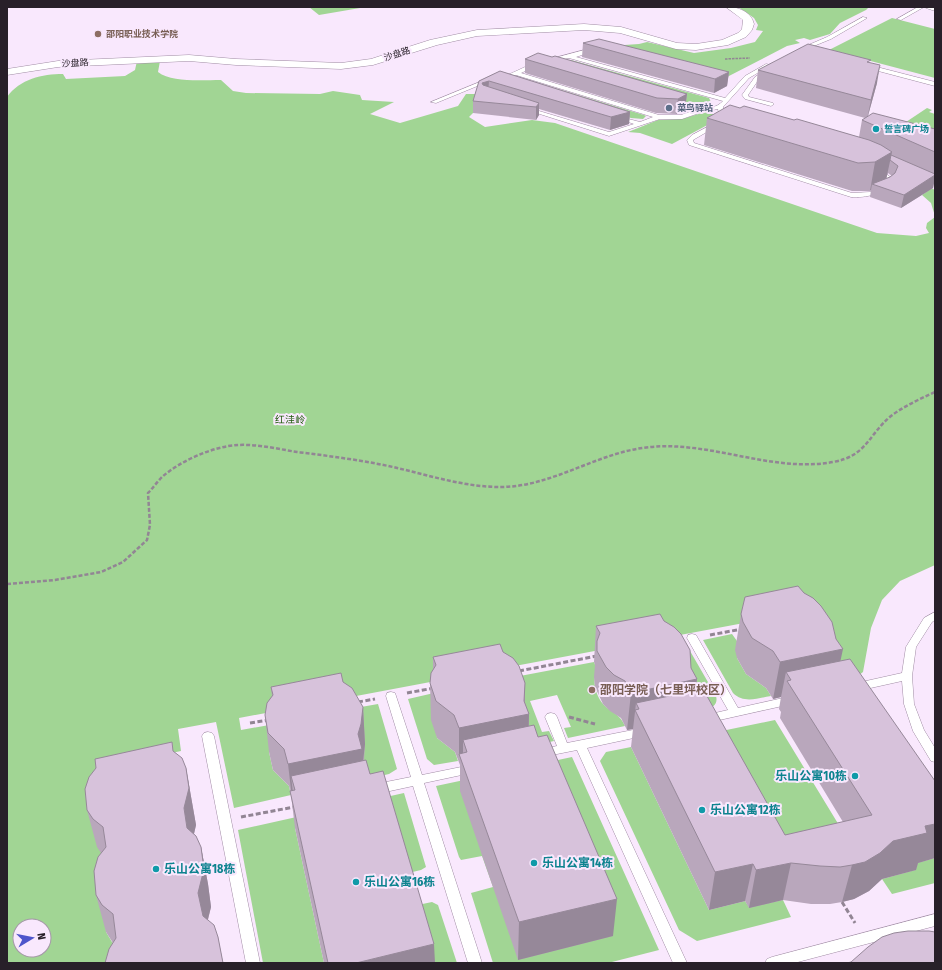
<svg xmlns="http://www.w3.org/2000/svg" width="942" height="970" font-family="'Fira Sans Condensed','Noto Sans SC',sans-serif">
  <style>
    .green { fill: #a1d594; fill-rule: evenodd }
    .lines { fill: none; stroke-linecap: round; stroke-linejoin: round }
    .lane-casing { stroke: #a18da5; stroke-width: 1 }
    .street-casing { stroke: #a18da5; stroke-width: 1 }
    .path-far2 { stroke: #928594; stroke-width: 1.5; stroke-dasharray: 2.5 1; stroke-linecap: butt }
    .path-far1 { stroke: #928594; stroke-width: 2.5; stroke-dasharray: 4 2; stroke-linecap: butt }
    .path { stroke: #928594; stroke-width: 3; stroke-dasharray: 5 2.5; stroke-linecap: butt }
    .lane { fill: #fff; fill-rule: evenodd }
    .street { fill: #fff; fill-rule: evenodd }
    .wall { fill: #b9a7bc; fill-rule: evenodd }
    .shaded-wall { fill: #968899 }
    .building { fill: #d7c2db; stroke: #968899 }
    .education-dot { fill: #8d6e63; stroke: #f9e8fd; stroke-width: 1.5 }
    .service-dot { fill: #5c6f8a; stroke: #f9e8fd; stroke-width: 1.5 }
    .culture-dot { fill: #0f9aa8; stroke: #f9e8fd; stroke-width: 1.5 }
    .labels { text-anchor: middle; dominant-baseline: central; stroke-width: 4; stroke-linejoin: round; paint-order: stroke }
    .far-education-label { font-size: 9px; font-weight: bold; fill: #785e54; stroke: #f9e8fd; text-anchor: start }
    .far-street-label { font-size: 9px; fill: #282029; stroke: #f9e8fd }
    .far-service-label { font-size: 9px; font-weight: bold; fill: #4e5e75; stroke: #f9e8fd; text-anchor: start }
    .far-culture-label { font-size: 9px; font-weight: bold; fill: #0d838f; stroke: #f9e8fd; text-anchor: start }
    .park-label { font-size: 10px; fill: #205b0c; stroke: #f9e8fd }
    .near-education-label { font-size: 12px; font-weight: bold; fill: #785e54; stroke: #f9e8fd; text-anchor: start }
    .near-culture-label { font-size: 12px; font-weight: bold; fill: #0d838f; stroke: #f9e8fd; text-anchor: start }
  </style>
  <rect width="100%" height="100%" fill="#f9e8fd"/>
  <path class="green" d="M309 7H366L319 15Z
    M738 7H869L866 10 840 23 830 34 810 40 804 38 795 40 800 43 787 46 727 77 610 46 639 44 647 42 694 53 731 48 755 42 763 31 756 30 758 25 754 18Z
    M892 18 935 29V78L829 50Z
    M563 60H571L709 98 711 102 706 106H697L560 66Z
    M137 61H160L158 72C172 83 203 80 221 80L233 91 246 93 320 94 333 91 360 95 362 100 394 102 370 114 400 123 458 106 466 94H478L473 113 469 117 485 127 532 120 555 123 877 233 916 236 929 233 926 228 927 223 935 217V565L900 581 882 600 871 628 863 672 859 675 833 682 786 615 239 718 241 730 275 724 269 752 273 770 289 786 291 795 234 808 216 722 178 729 181 751 102 768 103 856 106 932 112 942 123 951 124 963H7V97C20 79 42 74 63 74L66 79 125 76 135 70ZM20 926H44V950H20Z
    M515 76 644 115 646 116 643 119 631 118 514 83Z
    M927 108 932 110 929 112 935 114V128L932 129 906 122Z
    M705 112 714 114 713 122 672 144 640 133 628 132 658 120 682 119Z
    M835 143 935 190V216L931 203 922 195 926 192Z
    M732 634 737 641V658L746 674 766 688 771 696C758 698 744 704 733 693L703 640Z
    M686 644 716 696C720 710 701 710 690 713Z
    M594 662 597 670C592 681 595 695 604 705 612 713 620 714 625 726L568 738 564 728 571 727 557 695 530 701 542 732 549 731 554 741 526 747 499 680Z
    M434 693 437 738 455 752 458 761 434 765 427 759 408 699Z
    M378 704 397 769 389 774 363 780 364 752 344 710Z
    M775 720 848 840 775 857 707 734Z
    M631 747 709 910 745 901 749 907 783 900 791 917 697 941 679 930 600 761 606 752Z
    M572 757 659 950 608 963H493L471 893 493 887 482 856 461 860 459 857 436 786Z
    M404 793 426 867 421 870 404 874 295 828 324 963H263L238 830Z
    M935 858V883L892 894 882 879 915 870 913 864Z
    M432 902 438 905 457 963H430L413 906Z"/>
  <g class="lines">
    <defs>
      <path id="lane" d="M918 7H924L901 20 897 19Z
        M926 7 935 8V11L926 8Z
        M863 17 867 18 831 39 804 50 799 49 827 37Z
        M592 48 595 50 594 51 576 57 725 98 745 76 766 64 771 65 749 78 723 107 724 113 730 119V121H726L719 114 718 109 702 112 682 119H660L609 136 524 109 529 108 609 132 634 124 617 118V116L640 122 653 117 516 75 504 80 499 79 536 62 539 64 538 65 521 73 659 115H681L695 110 673 103 672 102 675 100C690 104 710 115 723 101L569 58 550 62 547 60Z
        M869 65 935 82V86L867 68 866 67Z
        M765 71 767 72V74L759 79 748 95 749 97 773 103 774 104 771 106 745 99 742 95 755 77Z
        M487 79 492 80 436 103 431 102Z
        M715 123 717 124V126L693 140 694 143 852 193 870 192 887 182 888 180 876 171V169H880L894 180C889 194 864 198 851 197L689 145 687 140 692 135Z
        M935 612V620L932 622 916 647 912 676 914 704 924 730 935 748V762L931 761 913 731 904 704 902 681 857 691 853 690 852 687 853 684 857 683 902 673 906 647 924 618Z
        M692 634 696 635 738 708 792 696 796 697 797 700 796 703 706 723 702 722 700 719 702 716 728 710 687 638 688 635Z
        M391 692 395 693 396 696 422 775 471 765 475 766 477 769 475 772 471 773 424 783 482 963H468L413 786 376 794 372 792 370 789 372 786 376 784 411 777 386 696 387 693Z
        M551 713 555 714 557 717 567 743 643 728 647 729 649 732 647 735 643 736 587 748 687 963H673L577 750 542 757 538 756 536 753 538 750 557 746 545 717 547 714Z
        M208 732 212 733 214 736 260 963H246L202 736 204 733Z
        M935 914V926L794 963H765L767 959 772 957Z"/>
      <path id="street" d="M726 7C738 7 751 11 754 24L752 30 746 37 728 45 696 50 676 49 620 33 584 30 477 36 437 45 373 65 341 69 236 65 189 61 58 67 7 75V69L58 61 189 55 236 59 341 63 371 59 430 40 477 30 584 24 621 27 677 43 696 44 722 40 738 33 742 29 743 20Z"/>
    </defs>
    <use href="#lane" class="lane-casing"/>
    <use href="#street" class="street-casing"/>
    <path class="path-far2" d="M725 59 750 58"/>
    <path class="path-far1" d="M7 584 55 580 101 572 123 562 147 540 150 525 148 493C153 488 157 482 162 477 180 461 214 446 238 445 258 444 278 449 297 452 329 456 361 460 393 467 428 475 464 487 500 487 553 487 597 452 650 447 712 441 772 473 833 462 867 456 868 435 891 416 904 406 920 399 935 392"/>
    <path class="path" d="M710 635 742 629
      M519 671 597 656
      M407 693 434 688
      M358 702 375 699
      M569 717 595 724
      M250 723 269 720
      M241 817 294 807
      M842 902 855 923"/>
    <use href="#lane" class="lane"/>
    <use href="#street" class="street"/>
  </g>
  <path class="wall" d="M583 43 729 72 727 86 714 93 582 57Z
    M525 59 687 94 685 109 676 114 656 113 525 73Z
    M870 63 877 83 868 116 935 129V181H934L933 188 901 208 870 197 871 190 870 191H852L704 145 707 118 740 108 794 120 859 137 862 120 865 118 756 88 758 70ZM888 173 892 176 886 179Z
    M500 71 630 112 629 124 610 130 539 109V115L536 120 473 113V101L479 81Z
    M741 614 841 661 935 781V858L918 863 916 870 882 879 869 891 854 899 842 902 830 904H811L783 900 749 908 745 901 709 910 631 747 633 729 627 730 621 718 610 711 603 704 595 687 594 677 595 665 594 662 596 626 664 621 697 679 696 691 785 835 843 822 780 718 781 712 779 709 781 697 773 699 766 688 746 674 737 658 735 650Z
    M503 652 525 683V703L529 714V726L613 936 518 960 460 791V765L455 752 437 738 431 720 430 683 433 669V657Z
    M343 682 363 707 365 744 364 761 370 774 435 963H324L295 828 291 795 289 786 273 770 269 752 265 715 272 696 271 687Z
    M174 751 186 768 196 825 194 834 201 847 208 884 211 907 208 920 218 937 223 963H105L113 943 106 932 96 895 101 853 97 847 87 810Z"/>
  <path class="shaded-wall" d="M880 65 877 83 867 119 871 100Z
    M729 72 727 86 714 93 715 79Z
    M489 81 488 94 482 95V83Z
    M687 94 685 109 676 114 678 99Z
    M539 103V115L536 120V107Z
    M630 112 629 124 610 130 611 117Z
    M892 152 886 180 872 184 871 190 870 191 875 162Z
    M935 175V179L933 188 901 208 904 195Z
    M843 649 835 686 786 672 781 697 773 699 780 662Z
    M697 679 692 716 639 709 636 703 633 729 627 730 631 693Z
    M525 683 524 715 529 714 528 751 467 752 463 740V763L459 754V766V728Z
    M363 707 365 744 363 762 295 790 291 776 294 801 292 798 288 764 358 734Z
    M186 768 196 825 191 846 187 828 184 808Z
    M935 824V858L918 863 916 870 882 879 869 891 854 899 842 902 852 865 893 841 925 826Z
    M201 847 208 884 211 907 205 930 198 893Z
    M791 863 783 900 749 908 756 870Z
    M753 864 745 901 709 910 715 872Z
    M617 899 613 936 518 960 519 922Z
    M434 944 435 963H356Z"/>
  <path class="building" d="M599 39 729 72 715 79 583 43Z
    M808 44 871 60 867 62 880 65 871 100 758 70Z
    M538 53 552 57 555 56 687 94 678 99 657 98 525 59Z
    M500 71 630 112 611 117 489 81 482 83 483 85 539 103 536 107 473 101 479 81Z
    M730 105 740 108 744 106 794 120 797 119 869 140 881 145 892 152 875 162 858 163 707 118Z
    M873 113 935 129V152L862 120Z
    M891 155 935 174V175L904 195 872 184 890 177 895 173 898 166 890 160Z
    M798 586 804 593 813 598 821 606 832 622 836 639 843 649 780 662 773 651 752 638 743 622 741 614 745 597Z
    M660 614 664 621 674 627 681 634 690 650 691 668 697 679 631 693 625 681 614 675 606 667 597 651V641L600 633 596 626Z
    M500 644 503 652 513 658 519 666 525 683 524 701 529 714 459 728 454 715 436 701 430 683 431 673 436 665 433 657Z
    M850 659 935 781V824L925 826 927 833 893 841 880 853 865 862 852 865 840 867 820 866 791 863 756 870 753 864 715 872 635 710 639 709 636 703 703 689 785 835 872 815 787 681 791 680 786 672Z
    M341 673 343 682 352 688 363 707 361 724 358 734 362 749 288 764 284 749 268 733 265 715 267 703 273 695 271 687Z
    M534 725 538 737 547 735 617 899 519 922 459 754 467 752 463 740Z
    M172 742 173 751 182 758 186 768 189 788 184 808 187 828 196 836 201 847 204 869 198 893 203 916 214 925 218 937 223 963H105L109 949 116 938 113 914 102 905 96 895 94 871 98 857 106 847 103 827 93 819 87 810 85 789 89 777 96 768 95 759Z
    M366 760 370 774 383 771 434 944 356 963H328L290 791 295 790 291 776Z
    M908 931H929L935 932V963H847L851 962 868 947 882 937 894 933Z"/>
  <g class="education-dot">
    <circle cx="98" cy="34" r="4"/>
    <circle cx="592" cy="690" r="4"/>
  </g>
  <circle class="service-dot" cx="669" cy="108" r="4"/>
  <g class="culture-dot">
    <circle cx="876" cy="129" r="4"/>
    <circle cx="855" cy="776" r="4"/>
    <circle cx="702" cy="810" r="4"/>
    <circle cx="534" cy="863" r="4"/>
    <circle cx="156" cy="869" r="4"/>
    <circle cx="356" cy="882" r="4"/>
  </g>
  <g class="labels">
    <g class="far-education-label">
      <text x="106" y="34">邵阳职业技术学院</text>
    </g>
    <g class="far-street-label">
      <text transform="translate(397 54) rotate(-18)">沙盘路</text>
      <text transform="translate(75 63) rotate(-3)">沙盘路</text>
    </g>
    <g class="far-service-label">
      <text x="677" y="108">菜鸟驿站</text>
    </g>
    <g class="far-culture-label">
      <text x="884" y="129">誓言碑广场</text>
    </g>
    <g class="park-label">
      <text x="290" y="420">红洼岭</text>
    </g>
    <g class="near-education-label">
      <text x="600" y="690">邵阳学院（七里坪校区）</text>
    </g>
    <g class="near-culture-label">
      <text x="847" y="776" text-anchor="end">乐山公寓10栋</text>
      <text x="710" y="810">乐山公寓12栋</text>
      <text x="542" y="863">乐山公寓14栋</text>
      <text x="164" y="869">乐山公寓18栋</text>
      <text x="364" y="882">乐山公寓16栋</text>
    </g>
  </g>
  <rect width="942" height="970" fill="none" stroke="#282029" stroke-width="16"/>
  <g transform="translate(32 938) rotate(80)"><circle r="19" fill="#f9e8fd" stroke="#a598a8"/>
  <path d="M0-3L7 15L0 10L-7 15Z" fill="#4e55cb"/>
  <text y="-6" font-size="11" font-weight="bold" text-anchor="middle" fill="#282029">N</text>
  </g>
</svg>
